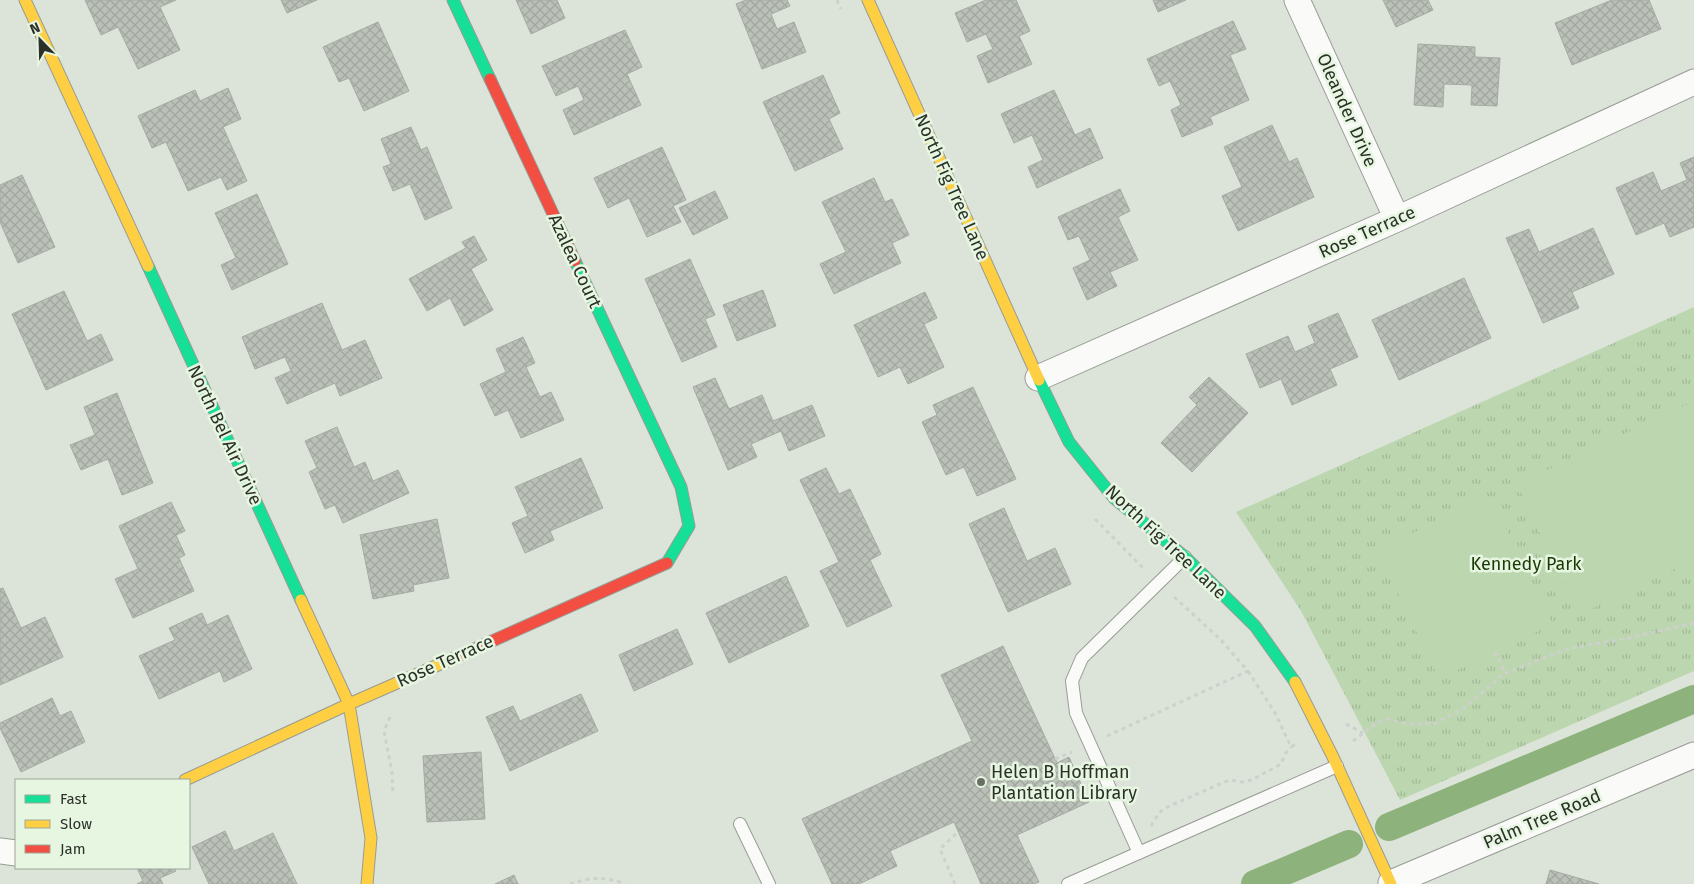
<svg xmlns="http://www.w3.org/2000/svg" width="1694" height="884" font-family="'Fira Sans',sans-serif">
  <style>
    .park { fill: url(#park-tufts) }
    .pitch { fill: #bcd7b0 }
    .lines { fill: none; stroke-linecap: round; stroke-linejoin: round }
    .canal { stroke: #8db27c; stroke-width: 28 }
    .building { fill: url(#building-cross-hatch); stroke: #a4aba2 }
    .lane-casing { stroke: #979c94; stroke-width: 14 }
    .street-casing { stroke: #979c94; stroke-width: 27 }
    .fast-casing { stroke: #979c94; stroke-width: 13 }
    .slow-casing { stroke: #979c94; stroke-width: 13 }
    .jam-casing { stroke: #979c94; stroke-width: 13 }
    .path { stroke: #ced0cd; stroke-width: 3; stroke-dasharray: 4 4; stroke-linecap: butt }
    .lane { stroke: #fafbf9; stroke-width: 12 }
    .street { stroke: #fafbf9; stroke-width: 25 }
    .fast { stroke: #16e098; stroke-width: 11 }
    .slow { stroke: #ffcf43; stroke-width: 11 }
    .jam { stroke: #f24e42; stroke-width: 11 }
    .poi-dot { fill: #696f66; stroke: #e7f6e1; stroke-width: 2 }
    .labels { text-anchor: middle; dominant-baseline: central; stroke-width: 5; stroke-linejoin: round; paint-order: stroke }
    .street-label { font-size: 18px; fill: #2b3028; stroke: #e7f6e1 }
    .park-label { font-size: 18px; fill: #193a05; stroke: #e7f6e1 }
    .poi-label { font-size: 18px; fill: #2b3028; stroke: #e7f6e1; text-anchor: start }
  </style>
  <defs>
    <pattern id="park-tufts" width="24" height="20" patternUnits="userSpaceOnUse" patternTransform="scale(1.25)"><rect width="24" height="20" fill="#bcd7b0"/><path d="M3 7l-1-3M5 7V3M7 7l1-3M15 17l-1-3M17 17v-4M19 17l1-3" fill="none" stroke="#a2b997"/></pattern>
    <pattern id="building-cross-hatch" width="8" height="8" patternUnits="userSpaceOnUse" patternTransform="scale(1.25)"><rect width="8" height="8" fill="#bbc1b9"/><path d="M0 0l8 8M0 8l8-8" fill="none" stroke="#a1a69f"/></pattern>
  </defs>
  <rect width="100%" height="100%" fill="#dce4d9"/>
  <path class="park" d="M1694 307V671L1400 800 1301 611 1236 512Z"/>
  <path class="pitch" d="M1694 401V560L1578 615 1517 484Z
    M1490 496 1553 624 1439 679 1377 550Z"/>
  <g class="lines">
    <path class="canal" d="M1389 827 1694 699
      M1255 884 1349 844"/>
  </g>
  <path class="building" d="M85 0H176L160 7 180 50 138 69 118 27 101 35Z
    M281 0H317L287 13Z
    M516 0H557L565 18 531 34Z
    M746 0H787L790 6 771 14 777 29 794 22 806 52 762 69 736 4Z
    M986 0H1016L1030 31 1019 36 1032 64 988 83 977 56 993 49 986 34 967 42 955 13Z
    M1153 0H1186L1158 12Z
    M1383 0H1428L1433 10 1396 27Z
    M1612 0H1649L1661 29 1572 65 1555 23Z
    M1233 21 1246 49 1230 55 1249 100 1210 117 1213 124 1182 137 1171 110 1181 105 1170 81 1159 86 1147 59Z
    M378 22 409 91 364 111 349 78 339 82 323 47Z
    M625 30 642 67 627 74 641 105 574 135 563 110 584 100 578 86 556 96 542 66Z
    M1418 44 1475 47V57L1500 58 1497 106 1471 105 1472 85 1444 84 1443 107 1414 105Z
    M823 75 840 113 829 119 843 149 795 171 763 102Z
    M228 88 241 119 223 127 247 181 227 190 221 177 188 191 166 142 152 148 138 116 195 90 200 101Z
    M1054 90 1075 135 1090 128 1103 158 1037 188 1028 167 1043 160 1032 135 1014 143 1001 114Z
    M1272 125 1289 162 1297 158 1314 197 1238 231 1222 196 1242 187 1224 147Z
    M411 127 421 150 427 147 452 208 425 220 410 184 393 191 383 167 391 164 381 139Z
    M662 147 686 200 673 206 681 222 647 237 629 198 608 208 594 178Z
    M1694 157V227L1670 237 1664 223 1636 235 1616 188 1653 172 1661 191 1687 180 1680 163Z
    M22 175 55 247 18 263 0 222V185Z
    M874 178 885 202 892 199 909 235 892 243 901 263 834 294 820 264 846 252 822 202Z
    M1120 189 1130 211 1118 217 1138 260 1110 272 1117 286 1087 300 1073 268 1090 260 1079 236 1068 240 1058 217Z
    M715 191 728 218 693 235 679 208Z
    M257 194 288 264 232 290 221 265 236 258 215 213Z
    M1593 228 1614 274 1572 292 1579 308 1543 323 1506 238 1529 229 1539 252Z
    M474 236 487 260 471 269 493 310 464 326 450 298 427 311 409 279 466 248 462 242Z
    M690 259 715 315 705 319 717 347 682 362 645 279Z
    M1464 278 1491 338 1399 380 1372 320Z
    M763 290 776 326 737 341 723 305Z
    M64 291 87 341 101 334 113 360 46 390 12 314Z
    M925 292 937 318 924 324 944 367 908 384 900 367 878 377 854 325Z
    M322 303 342 350 365 340 382 378 340 396 335 383 287 404 275 378 291 371 285 357 255 369 242 337Z
    M1338 313 1358 357 1330 369 1337 385 1292 405 1281 379 1260 388 1246 354 1288 336 1295 352 1315 343 1308 326Z
    M523 337 535 363 526 367 540 397 551 392 564 420 521 438 508 410 495 416 480 384 506 372 496 349Z
    M1209 377 1248 413 1192 472 1161 443 1197 405 1189 397Z
    M715 378 729 409 762 395 773 421 812 405 825 436 789 451 781 431 751 444 757 457 728 470 693 387Z
    M973 387 1016 479 977 496 964 467 946 475 922 422 937 415 933 405Z
    M117 393 153 483 122 495 108 459 81 470 70 445 95 435 84 407Z
    M337 427 354 467 365 462 373 481 398 470 409 493 343 523 335 505 325 509 309 472 317 468 305 441Z
    M581 458 603 508 550 531 554 540 525 553 512 523 528 516 515 487Z
    M826 468 839 494 850 489 881 554 870 560 892 606 847 627 820 571 839 562 800 480Z
    M171 502 185 531 176 535 185 555 179 558 194 591 133 618 115 579 138 569 119 526Z
    M1004 508 1027 561 1055 548 1071 584 1008 612 969 524Z
    M437 519 449 578 413 585 414 591 373 599 360 535Z
    M786 576 809 626 729 663 706 613Z
    M3 588 21 628 45 617 63 657 0 685V589Z
    M202 613 207 625 228 615 252 669 224 682 220 671 159 699 139 656 175 640 169 628Z
    M677 629 693 664 634 691 619 655Z
    M1003 646 1057 763 1069 757 1089 802 1017 835 1039 882 1033 884H981L954 822 890 851 897 866 859 884H832L802 819 972 741 941 675Z
    M581 694 598 731 510 771 486 717 513 706 520 721Z
    M52 698 60 716 71 711 85 742 21 772 0 728V723Z
    M481 752 485 819 427 822 423 756Z
    M225 831 234 851 273 833 297 884H209L192 847Z
    M137 868H174L176 871 160 878 163 884H137L143 881Z
    M1550 870 1599 884H1546Z
    M514 875 518 884H495Z"/>
  <g class="lines">
    <defs>
      <path id="lane" d="M740 824 769 884
        M1139 853 1076 713 1072 681 1082 658 1185 557
        M1068 884 1337 766"/>
      <path id="street" d="M1297 0 1397 219
        M1038 378 1397 219 1694 82
        M0 851 16 853
        M1391 883 1694 755"/>
      <path id="fast" d="M453 0 490 79
        M575 261 681 487 689 526 667 563
        M148 266 301 600
        M1039 380 1069 442 1114 498 1185 557 1255 626 1295 682"/>
      <path id="slow" d="M25 0 148 266
        M868 0 1039 380
        M301 600 349 704 371 838 367 884
        M1295 682 1333 757 1391 884
        M185 780 349 704 463 654"/>
      <path id="jam" d="M490 79 575 261
        M463 654 667 563"/>
    </defs>
    <use href="#lane" class="lane-casing"/>
    <use href="#street" class="street-casing"/>
    <use href="#fast" class="fast-casing"/>
    <use href="#slow" class="slow-casing"/>
    <use href="#jam" class="jam-casing"/>
    <path class="path" d="M837 0 841 9
      M1095 519 1145 570
      M1495 652 1505 673
      M1248 671 1275 713 1291 747 1297 743
      M390 717 384 731 392 772 393 794
      M1346 724 1363 733
      M1107 736 1248 671 1220 639 1173 596
      M1353 741 1375 724 1387 719 1409 724 1436 723 1464 708 1505 673 1570 648 1629 638 1694 623
      M1055 759 1072 752
      M1151 826 1159 813 1165 808 1222 783 1230 780 1242 782 1252 780 1281 764 1285 754 1291 747
      M570 884C592 877 604 876 625 884
      M955 884 940 849 958 832"/>
    <use href="#lane" class="lane"/>
    <use href="#street" class="street"/>
    <use href="#fast" class="fast"/>
    <use href="#slow" class="slow"/>
    <use href="#jam" class="jam"/>
  </g>
  <circle class="poi-dot" cx="981" cy="782" r="5"/>
  <g class="labels">
    <g class="street-label">
      <text transform="translate(1347 110) rotate(66)">Oleander Drive</text>
      <text transform="translate(952 187) rotate(66)">North Fig Tree Lane</text>
      <text transform="translate(1367 232) rotate(-24)">Rose Terrace</text>
      <text transform="translate(575 261) rotate(65)">Azalea Court</text>
      <text transform="translate(225 435) rotate(65)">North Bel Air Drive</text>
      <text transform="translate(1166 542) rotate(43)">North Fig Tree Lane</text>
      <text transform="translate(445 661) rotate(-24)">Rose Terrace</text>
      <text transform="translate(1542 819) rotate(-23)">Palm Tree Road</text>
    </g>
    <g class="park-label">
      <text x="1526" y="564">Kennedy Park</text>
    </g>
    <g class="poi-label">
      <text x="991" y="772">Helen B Hoffman<tspan x="991" dy="21">Plantation Library</tspan></text>
    </g>
  </g>
  <rect x="15" y="779" width="175" height="90" fill="#e7f6e1" stroke="#9ca797"/>
  <rect x="25" y="795" width="25" height="8" fill="#16e098" stroke="#9ca797"/>
  <text x="60" y="804" font-size="15" fill="#2b3028">Fast</text>
  <rect x="25" y="820" width="25" height="8" fill="#ffcf43" stroke="#9ca797"/>
  <text x="60" y="829" font-size="15" fill="#2b3028">Slow</text>
  <rect x="25" y="845" width="25" height="8" fill="#f24e42" stroke="#9ca797"/>
  <text x="60" y="854" font-size="15" fill="#2b3028">Jam</text>
  <g transform="translate(40 40) rotate(337)" stroke="#e7f6e1" stroke-width="4" paint-order="stroke">
  <path d="M0-4L9 19L0 12L-9 19Z" fill="#2b3028"/>
  <text y="-8" font-size="14" font-weight="bold" text-anchor="middle" fill="#2b3028">N</text>
  </g>
</svg>
